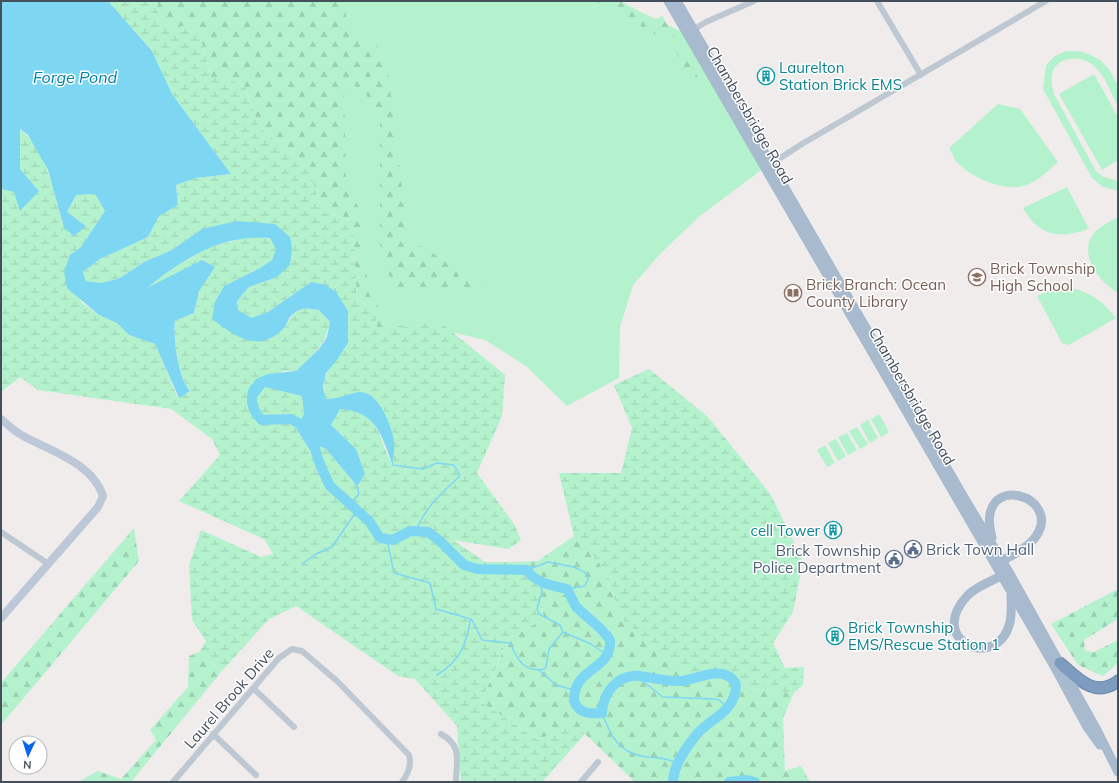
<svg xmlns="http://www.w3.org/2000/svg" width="1119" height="783" font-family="Mulish,sans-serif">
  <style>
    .grass { fill: #b4f2ce }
    .forest { fill: url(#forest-firs) }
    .wetland { fill: url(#wetland-marsh) }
    .water { fill: #7dd7f3 }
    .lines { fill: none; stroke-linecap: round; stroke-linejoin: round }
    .stream { stroke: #7dd7f3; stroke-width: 1.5 }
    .river { stroke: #7dd7f3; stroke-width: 10 }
    .highway-casing { stroke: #6a87ac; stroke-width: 13 }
    .street { stroke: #bdc8d3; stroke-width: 6 }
    .secondary { stroke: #bcc8d7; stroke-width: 8 }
    .primary { stroke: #a8bace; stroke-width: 9 }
    .highway { stroke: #7e9cc0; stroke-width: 11 }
    .labels { text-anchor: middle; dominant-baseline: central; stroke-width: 3; stroke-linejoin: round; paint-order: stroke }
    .culture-label { font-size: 15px; fill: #0d838f; stroke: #fff; text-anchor: start }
    .street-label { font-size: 15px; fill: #434f5b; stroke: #fff }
    .education-label { font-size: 15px; fill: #785e54; stroke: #fff; text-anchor: start }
    .service-label { font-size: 15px; fill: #4e5e75; stroke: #fff; text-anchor: start }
    .water-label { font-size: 16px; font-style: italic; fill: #0180a9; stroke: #fff }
  </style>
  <defs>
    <pattern id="forest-firs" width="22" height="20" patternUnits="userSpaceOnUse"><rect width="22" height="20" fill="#b4f2ce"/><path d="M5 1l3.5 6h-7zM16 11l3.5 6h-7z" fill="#9cd1b3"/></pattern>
    <pattern id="wetland-marsh" width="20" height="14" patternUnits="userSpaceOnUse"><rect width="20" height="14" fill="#b4f2ce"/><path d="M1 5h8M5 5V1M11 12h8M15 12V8" fill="none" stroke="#9cd1b3"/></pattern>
  </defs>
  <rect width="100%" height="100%" fill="#efeceb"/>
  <path class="grass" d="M336 1H618L687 34 764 168 700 216 661 253 633 285 620 327 619 378 567 406 526 366 485 340 451 332 389 329 365 308 330 99Z
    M1066 51H1079L1089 54 1100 60 1109 69 1118 86V106C1111 93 1105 76 1094 66 1087 60 1080 58 1071 59 1051 61 1049 78 1054 94L1096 171 1102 176 1118 181V191L1103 187 1092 178 1043 89 1046 65 1055 56Z
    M1094 74 1118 117V160L1102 170 1059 94Z
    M998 104 1020 109 1058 162C1047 172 1034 185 1019 187 999 189 973 178 959 164 955 161 952 153 949 148Z
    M1067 187 1089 229C1060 239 1039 237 1023 208Z
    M1118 217V293C1098 281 1075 251 1097 230 1102 225 1112 221 1118 217Z
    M1066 287C1088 290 1103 301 1116 318L1069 345 1062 343 1037 296 1049 290Z
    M879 414 889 432 881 437 871 419Z
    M868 420 878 438 870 443 860 425Z
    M857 427 868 444 860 449 849 431Z
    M847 433 857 450 848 455 838 437Z
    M836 439 846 456 838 461 828 443Z
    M825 445 835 463 827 467 817 450Z"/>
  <path class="forest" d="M158 1H344L349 33 374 39 388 72 408 238 487 287H393L380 245V122L364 90 344 82 346 187 358 206 369 294 391 325 408 327 377 328 375 313 357 298 352 221 323 212 308 167 259 127 244 84 211 77 201 40 172 29 158 19Z
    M596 1H620L654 20 662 16 703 86 697 90 671 43Z
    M134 528 139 561 1 725V683Z
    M574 536 600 564 624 621 715 679 742 687 794 693 783 718 785 771 801 766 810 782H632L633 780 585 734 571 725 538 740 481 702 508 639 544 619 539 587 512 562 538 561Z
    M1118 589V619L1084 640 1085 651 1094 652 1118 640V663L1103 676 1078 665 1051 624Z
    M199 652 222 671 131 782H78L98 771 121 779 156 740 150 730 188 687 189 656Z"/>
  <path class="wetland" d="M108 1H158V19L172 29 186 25 201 40 211 77 244 84 259 127 308 167 323 212 352 221 357 298 375 313 377 328 408 327 439 321 505 375 502 416 477 473 514 524 521 540 509 549 453 540 485 562H512L539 587 544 619 508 639 481 702 538 740 571 725 585 734 542 782H461L457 726 415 679 398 676 296 606 269 619 222 671 199 652 206 641 192 620 189 565 201 530 261 557 273 554 264 539 179 501 220 455 212 439 171 409 38 390 20 377 1 392V189L14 192 39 191 20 169 19 129C47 147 55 198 64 228L86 226 67 212 76 195 95 194 105 211 81 247 70 255 81 302 99 315 117 323 129 335 155 344 178 398 190 390C178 377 173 339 175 321L194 313 199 291 214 267 144 290 175 267 207 248 248 237 270 238 276 249 272 260 260 268 224 286 212 319 284 329C293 311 299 307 319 310L330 322C325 346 313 355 296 371H284L248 392 252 402 265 386 302 396 304 414 296 428 311 452 319 446 326 449 357 486 356 449 331 425 340 408C385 413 375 436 393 465L394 441 360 392 340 399H326C319 372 334 365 348 343L311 282 268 312 252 318 238 310 237 301 249 287 277 277 290 237 202 229 172 250 144 262 120 278 101 283 86 281 83 272 100 259 148 237 159 216 178 205 176 185 196 178 231 174 172 94 152 51Z
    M649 369 708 417 771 495 803 561 793 612 773 643 785 668 804 667 803 685 794 693 742 687 715 679 686 674 624 621 600 564 574 536 559 473H621L632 428 614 385Z"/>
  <path class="water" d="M1 1H108L152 51 172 94 231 174 196 178 176 185 178 205 159 216 148 237 100 259 83 272 86 281 101 283 120 278 144 262 172 250 202 229 237 221 275 224 290 237 292 248 290 265 277 277 249 287 237 301 238 310 252 318 268 312 311 282 326 285 336 292 348 311V343L337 360 326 373 323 387 326 399C339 399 347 394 359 392 378 390 392 426 394 441 395 449 393 458 393 466 381 435 378 412 340 409L331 425 356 449 365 474 357 486 326 449 319 446 311 452 296 428 304 414 302 396 265 387 253 402 248 392 256 379 268 374 296 371 319 349 327 337 330 322 319 310C309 308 299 307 291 316 287 320 287 326 283 329 258 354 235 336 212 319L215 302 224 286 260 268 272 260 276 249 270 238C219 235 185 258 147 288L202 260 215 267 199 291 194 313 175 321C173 339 178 378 190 391L179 398 155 344 129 335 117 323 99 315 67 288 64 272 70 255 81 247 105 211 95 194 76 195 67 212 86 226 74 236 64 228 48 170 28 135 20 129V169L39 191 20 211 14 192 1 189Z"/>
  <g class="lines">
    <path class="stream" d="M393 465 423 469 437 463 454 465 460 476C442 492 425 508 416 531
      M351 503 359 494 357 485
      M387 540 394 573 430 583 436 609 471 619C465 646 462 659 437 675
      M302 564 316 554 332 547 358 509
      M527 570 548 562 574 567 586 573 588 579 585 586 567 589
      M539 581 542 591 537 609 539 614 560 625 563 632 591 644 607 655
      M472 620 482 640 510 643C517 659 524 673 544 669L546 667 549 649 563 632
      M539 670 556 685 574 690
      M636 676 663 697 714 699 719 700 728 708
      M602 713C611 737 619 753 646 757 658 758 666 758 677 763"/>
    <path class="river" d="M254 389C249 400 253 412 262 420L291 419 309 429 320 465 330 486 369 521 380 538 393 540 410 531 428 532 440 541 464 565 477 569 527 570C535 583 553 586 567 589L576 607 602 630 610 640C612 671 573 667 574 701 579 714 590 714 602 713 603 692 618 674 640 676 656 678 666 682 682 681 697 679 722 665 734 681 737 684 736 689 735 693 730 714 710 719 697 734 686 748 674 764 673 782
      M729 782 747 780 755 782"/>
    <defs>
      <path id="highway" d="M1060 663C1077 678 1095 699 1118 681"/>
    </defs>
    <use href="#highway" class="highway-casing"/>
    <path class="street" d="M877 1 921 75
      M691 31 706 22 754 1
      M771 164 802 144 1046 1
      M1 532 47 563
      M253 688 294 727
      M213 734 256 775
      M441 734C463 746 456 761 456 782
      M173 782 279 658 292 649 302 651 337 681 409 755C412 765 408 774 402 782
      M581 782 598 762"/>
    <path class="secondary" d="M1 419C8 425 15 432 23 436 51 451 92 463 103 496L98 507 1 618"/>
    <path class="primary" d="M668 1 1054 666 1087 727 1100 745
      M677 1 965 499 1009 572 1097 730 1118 772
      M992 538C973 467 1068 496 1034 539 1025 550 1010 556 998 563
      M1005 574C994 580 977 586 968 595 924 641 998 673 1010 622 1012 613 1011 604 1011 595"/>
    <use href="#highway" class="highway"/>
  </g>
  <defs>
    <symbol id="building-ring" viewBox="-11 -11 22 22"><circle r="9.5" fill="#fff" stroke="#0f9aa8" stroke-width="1.5"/><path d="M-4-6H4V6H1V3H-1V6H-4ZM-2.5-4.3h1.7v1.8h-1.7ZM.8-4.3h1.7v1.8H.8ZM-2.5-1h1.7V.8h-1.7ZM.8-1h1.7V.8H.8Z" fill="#0f9aa8"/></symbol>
    <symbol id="school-ring" viewBox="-11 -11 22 22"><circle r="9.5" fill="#fff" stroke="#8d6e63" stroke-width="1.5"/><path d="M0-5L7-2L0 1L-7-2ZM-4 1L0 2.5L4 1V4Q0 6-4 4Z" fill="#8d6e63"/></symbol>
    <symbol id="library-ring" viewBox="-11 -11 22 22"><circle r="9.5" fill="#fff" stroke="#8d6e63" stroke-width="1.5"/><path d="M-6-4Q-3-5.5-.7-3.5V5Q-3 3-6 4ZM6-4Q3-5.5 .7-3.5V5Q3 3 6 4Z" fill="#8d6e63"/></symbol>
    <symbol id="civic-ring" viewBox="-11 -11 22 22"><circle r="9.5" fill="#fff" stroke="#5c6f8a" stroke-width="1.5"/><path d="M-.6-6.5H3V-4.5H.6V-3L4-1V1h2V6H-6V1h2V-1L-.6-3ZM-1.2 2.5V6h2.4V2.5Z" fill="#5c6f8a"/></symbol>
  </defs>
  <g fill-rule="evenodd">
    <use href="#building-ring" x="756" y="66" width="20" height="20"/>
    <use href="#school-ring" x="967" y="267" width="20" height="20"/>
    <use href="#library-ring" x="783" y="283" width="20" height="20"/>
    <use href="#building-ring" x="823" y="520" width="20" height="20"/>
    <use href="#civic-ring" x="903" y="539" width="20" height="20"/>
    <use href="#civic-ring" x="884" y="549" width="20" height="20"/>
    <use href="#building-ring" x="825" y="626" width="20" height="20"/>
  </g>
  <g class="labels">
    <g class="culture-label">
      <text x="779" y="67">Laurelton<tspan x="779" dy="17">Station Brick EMS</tspan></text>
      <text x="820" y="530" text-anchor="end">cell Tower</text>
      <text x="848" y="627">Brick Township<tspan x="848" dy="17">EMS/Rescue Station 1</tspan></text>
    </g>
    <g class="street-label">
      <text transform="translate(750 115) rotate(60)">Chambersbridge Road</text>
      <text transform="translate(912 396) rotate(60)">Chambersbridge Road</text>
      <text transform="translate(229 698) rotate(-49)">Laurel Brook Drive</text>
    </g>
    <g class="education-label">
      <text x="990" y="268">Brick Township<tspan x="990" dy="17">High School</tspan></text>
      <text x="806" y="284">Brick Branch: Ocean<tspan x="806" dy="17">County Library</tspan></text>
    </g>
    <g class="service-label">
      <text x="926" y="549">Brick Town Hall</text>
      <text x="881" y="550" text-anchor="end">Brick Township<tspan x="881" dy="17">Police Department</tspan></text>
    </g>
    <g class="water-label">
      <text x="75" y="77">Forge Pond</text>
    </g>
  </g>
  <rect width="1119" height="783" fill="none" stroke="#434f5b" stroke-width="4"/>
  <g transform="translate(28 755) rotate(184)"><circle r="19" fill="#ffffff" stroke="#b4b9bd"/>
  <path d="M0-3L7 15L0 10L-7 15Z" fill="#0965ec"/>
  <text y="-6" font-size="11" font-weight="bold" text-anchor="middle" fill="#434f5b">N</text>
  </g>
</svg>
